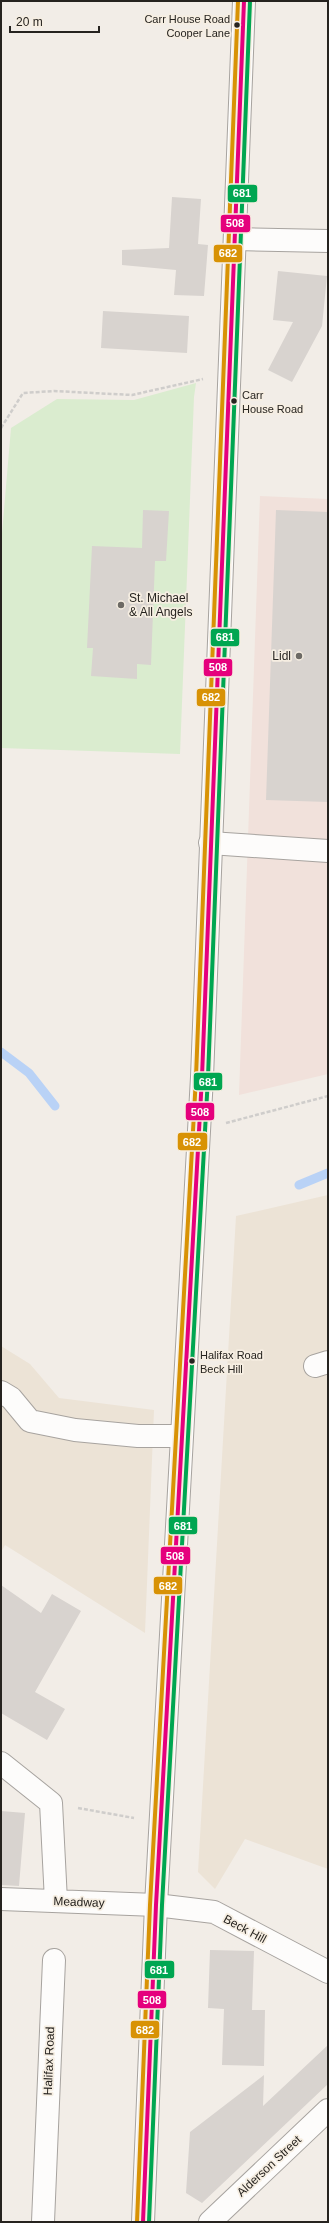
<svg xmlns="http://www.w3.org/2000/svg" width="329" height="2223" font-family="Arial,sans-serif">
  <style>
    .commercial { fill: #f1e1db }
    .built { fill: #ece3d6 }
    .green { fill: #daeccf }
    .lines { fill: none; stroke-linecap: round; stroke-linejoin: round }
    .stream { stroke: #b9d2f6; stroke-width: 9 }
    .building { fill: #d8d3cf }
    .minor-casing { stroke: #a7a39f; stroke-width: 24 }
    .major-casing { stroke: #a7a39f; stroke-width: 24 }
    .highway-casing { stroke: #a7a39f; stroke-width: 24 }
    .path { stroke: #cfcdcb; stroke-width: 2.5; stroke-dasharray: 4 2; stroke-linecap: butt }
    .minor { stroke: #fdfcfb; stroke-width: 22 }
    .major { stroke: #fdfcfb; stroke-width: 22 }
    .highway { stroke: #fdfcfb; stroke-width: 22 }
    .bus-1-casing { stroke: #f6eee2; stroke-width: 7 }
    .bus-2-casing { stroke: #f6eee2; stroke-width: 7 }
    .bus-3-casing { stroke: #f6eee2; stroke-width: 7 }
    .bus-1 { stroke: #e5007d; stroke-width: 4 }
    .bus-2 { stroke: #00a651; stroke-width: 4 }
    .bus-3 { stroke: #d89205; stroke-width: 4 }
    .bus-dot { fill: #26231f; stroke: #f6eee2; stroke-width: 1.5 }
    .poi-dot { fill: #6d6a65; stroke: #f6eee2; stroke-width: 1.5 }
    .labels { text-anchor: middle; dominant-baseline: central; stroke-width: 3.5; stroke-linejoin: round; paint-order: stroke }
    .bus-label { font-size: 11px; fill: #26231f; stroke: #f6eee2; text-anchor: start }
    .poi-label { font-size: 12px; fill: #26231f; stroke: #f6eee2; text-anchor: start }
    .street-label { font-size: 12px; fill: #26231f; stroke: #f6eee2 }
    .line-badge { stroke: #f6eee2; stroke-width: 1.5 }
    .badge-label { font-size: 11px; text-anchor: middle; font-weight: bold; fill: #fff }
  </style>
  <rect width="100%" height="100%" fill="#f2ede7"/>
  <path class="commercial" d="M260 496 328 499V1074L239 1095Z"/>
  <path class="built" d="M328 1195V1869L245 1839 215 1889 198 1872 236 1216Z
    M1 1346 30 1364 59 1398 154 1410 145 1633 5 1545 1 1552Z"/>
  <path class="green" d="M196 383 194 397 180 754 1 748V545L11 428 57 399 134 400Z"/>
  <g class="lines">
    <path class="stream" d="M1 1052 29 1073 55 1106
      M299 1185 328 1173"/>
  </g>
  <path class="building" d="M172 197 201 199 198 244 208 245 204 296 174 295 176 270 122 265V250L169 248Z
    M278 271 327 276 322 326 292 382 268 370 293 322 273 320Z
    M103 311 189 316 187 353 101 348Z
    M143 510 169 511 166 561H155L151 665 137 664V679L91 676 93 648H87L92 546 142 548Z
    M276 510 328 512V802L266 800Z
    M1 1585 41 1613 52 1594 81 1611 35 1692 65 1709 47 1740 1 1713Z
    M1 1811 25 1813 19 1886 1 1885Z
    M210 1950 254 1951 252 2010H265L264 2066 222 2065 224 2009 208 2008Z
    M328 2045V2084L202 2203 186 2193 190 2132 264 2075 263 2106Z"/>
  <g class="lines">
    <defs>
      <path id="minor" d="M210 843 328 851
        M315 1366 328 1362
        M1 1392 11 1398 30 1421 75 1430 138 1436H181
        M1 1763 51 1803 56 1901
        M1 1899 156 1905 214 1912 328 1972
        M43 2222 54 1960
        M210 2222 328 2110"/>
      <path id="major" d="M236 239 328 241"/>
      <path id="highway" d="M143 2222 156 1905 202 1077 244 1"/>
    </defs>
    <use href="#minor" class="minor-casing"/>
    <use href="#major" class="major-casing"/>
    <use href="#highway" class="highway-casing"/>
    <path class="path" d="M1 428 23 393 54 391 132 395 203 379
      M226 1123 328 1096
      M78 1808 134 1818"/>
    <use href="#minor" class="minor"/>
    <use href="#major" class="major"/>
    <use href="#highway" class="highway"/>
    <defs>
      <path id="bus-1" d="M143 2222 156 1905 202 1077 244 1"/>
      <path id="bus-2" d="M149 2222 162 1905 208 1077 250 1"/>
      <path id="bus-3" d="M137 2222 150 1905 196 1077 238 1"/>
    </defs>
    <use href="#bus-1" class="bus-1-casing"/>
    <use href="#bus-2" class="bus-2-casing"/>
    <use href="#bus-3" class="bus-3-casing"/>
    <use href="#bus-1" class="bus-1"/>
    <use href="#bus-2" class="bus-2"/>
    <use href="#bus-3" class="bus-3"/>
  </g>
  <g class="bus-dot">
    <circle cx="237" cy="25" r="3.5"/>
    <circle cx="234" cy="401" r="3.5"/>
    <circle cx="192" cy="1361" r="3.5"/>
  </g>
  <g class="poi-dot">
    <circle cx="121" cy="605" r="4"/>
    <circle cx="299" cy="656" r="4"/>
  </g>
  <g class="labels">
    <g class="bus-label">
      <text x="230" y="19" text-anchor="end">Carr House Road<tspan x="230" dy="14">Cooper Lane</tspan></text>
      <text x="242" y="395">Carr<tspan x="242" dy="14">House Road</tspan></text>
      <text x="200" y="1355">Halifax Road<tspan x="200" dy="14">Beck Hill</tspan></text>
    </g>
    <g class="poi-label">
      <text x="129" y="598">St. Michael<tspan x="129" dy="14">&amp; All Angels</tspan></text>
      <text x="291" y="656" text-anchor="end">Lidl</text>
    </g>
    <g class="street-label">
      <text transform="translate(79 1902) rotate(2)">Meadway</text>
      <text transform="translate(245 1929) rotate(28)">Beck Hill</text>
      <text transform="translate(49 2061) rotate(-88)">Halifax Road</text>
      <text transform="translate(269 2166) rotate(-43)">Alderson Street</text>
    </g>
  </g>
  <g class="line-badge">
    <rect x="227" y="184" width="31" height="19" rx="4" fill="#00a651"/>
    <rect x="220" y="214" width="31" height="19" rx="4" fill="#e5007d"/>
    <rect x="213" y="244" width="30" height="19" rx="4" fill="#d89205"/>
    <rect x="210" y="628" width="30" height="19" rx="4" fill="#00a651"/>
    <rect x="203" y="658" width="30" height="19" rx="4" fill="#e5007d"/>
    <rect x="196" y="688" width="30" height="19" rx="4" fill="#d89205"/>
    <rect x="193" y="1072" width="30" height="19" rx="4" fill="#00a651"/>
    <rect x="185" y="1102" width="30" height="19" rx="4" fill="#e5007d"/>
    <rect x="177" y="1132" width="31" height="19" rx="4" fill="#d89205"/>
    <rect x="168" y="1516" width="30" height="19" rx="4" fill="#00a651"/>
    <rect x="160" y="1546" width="31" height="19" rx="4" fill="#e5007d"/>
    <rect x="153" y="1576" width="30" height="19" rx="4" fill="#d89205"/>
    <rect x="144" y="1960" width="31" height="19" rx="4" fill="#00a651"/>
    <rect x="137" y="1990" width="30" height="19" rx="4" fill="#e5007d"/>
    <rect x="130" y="2020" width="30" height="19" rx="4" fill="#d89205"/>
  </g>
  <g class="badge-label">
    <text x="242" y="197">681</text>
    <text x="235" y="227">508</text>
    <text x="228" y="257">682</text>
    <text x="225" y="641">681</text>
    <text x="218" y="671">508</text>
    <text x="211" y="701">682</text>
    <text x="208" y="1086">681</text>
    <text x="200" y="1116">508</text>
    <text x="192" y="1146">682</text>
    <text x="183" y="1530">681</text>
    <text x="175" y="1560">508</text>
    <text x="168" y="1590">682</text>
    <text x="159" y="1974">681</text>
    <text x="152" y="2004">508</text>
    <text x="145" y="2034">682</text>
  </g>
  <rect width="329" height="2223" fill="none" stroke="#26231f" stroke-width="4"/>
  <path d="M10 26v6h89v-6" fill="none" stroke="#26231f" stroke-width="2"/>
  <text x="16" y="26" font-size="12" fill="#26231f" stroke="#f6eee2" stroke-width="3" paint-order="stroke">20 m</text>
</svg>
